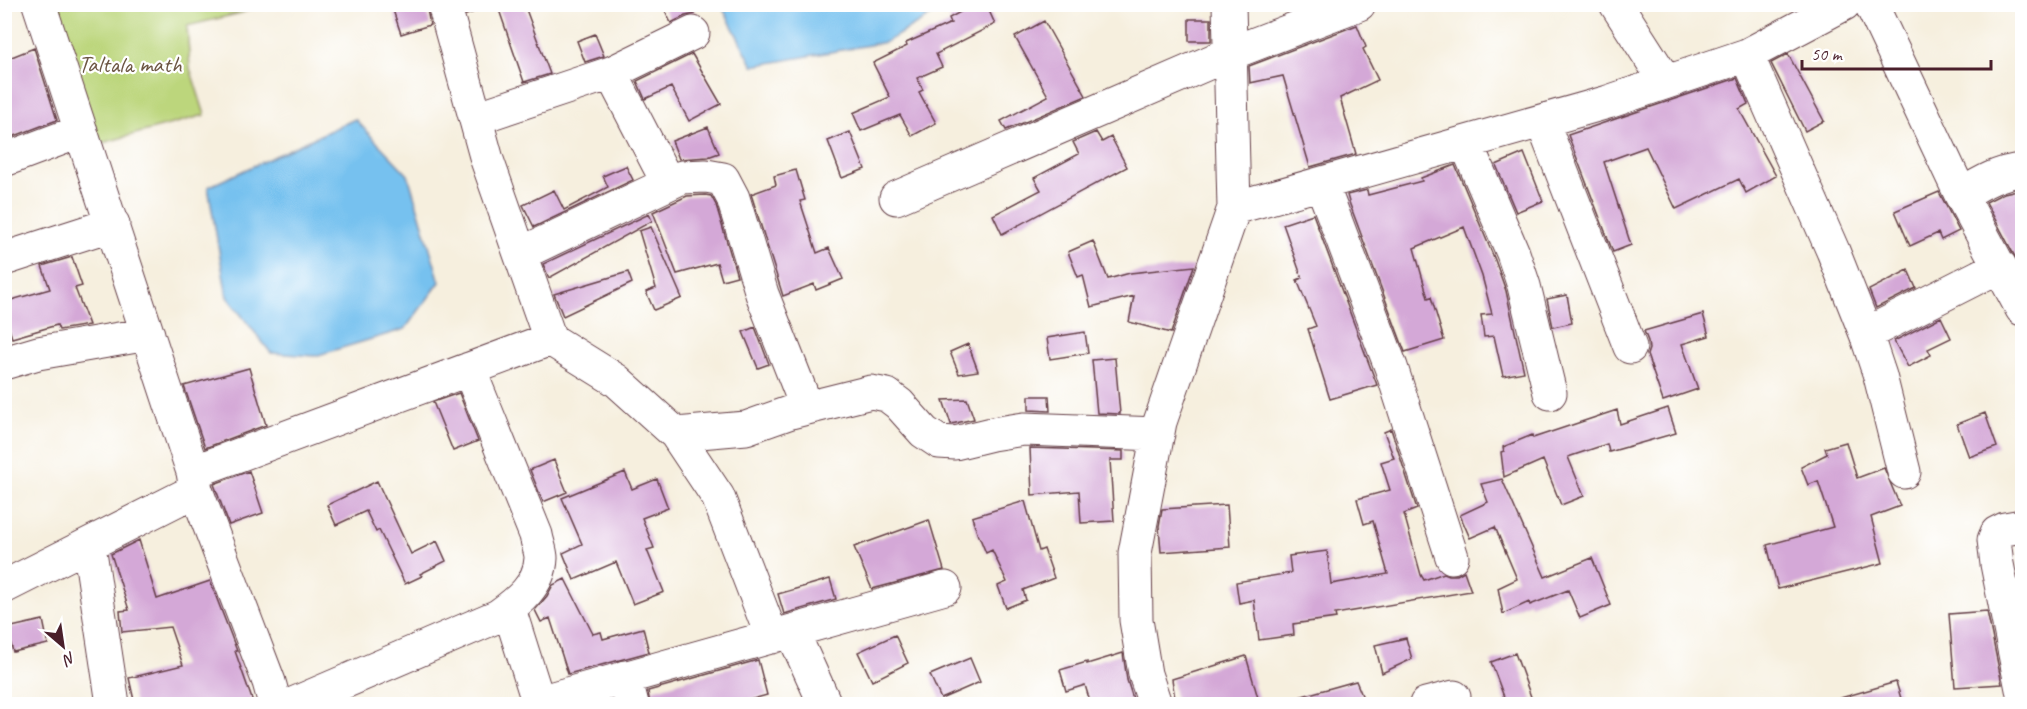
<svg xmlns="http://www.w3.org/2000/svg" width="2027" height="709" font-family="Caveat,sans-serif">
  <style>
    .green { fill: #bcd67b; stroke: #837a53; stroke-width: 1.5 }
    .water { fill: #76c1ef; stroke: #60708d; stroke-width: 1.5 }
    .building { fill: #d4a8d7 }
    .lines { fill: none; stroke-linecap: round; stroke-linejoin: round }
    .minor-casing { stroke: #643e46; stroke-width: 35 }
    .minor { stroke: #fff; stroke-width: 33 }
    .labels { text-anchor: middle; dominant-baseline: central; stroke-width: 4.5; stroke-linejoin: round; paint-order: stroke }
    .park-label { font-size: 24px; fill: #6c5643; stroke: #fff }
  </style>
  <rect width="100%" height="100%" fill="#fff"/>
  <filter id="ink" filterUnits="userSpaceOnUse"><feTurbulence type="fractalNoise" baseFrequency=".0167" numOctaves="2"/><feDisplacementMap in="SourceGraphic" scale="12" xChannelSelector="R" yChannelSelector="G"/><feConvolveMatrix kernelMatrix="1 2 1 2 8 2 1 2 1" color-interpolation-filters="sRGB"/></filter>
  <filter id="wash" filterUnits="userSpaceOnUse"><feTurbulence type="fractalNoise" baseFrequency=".008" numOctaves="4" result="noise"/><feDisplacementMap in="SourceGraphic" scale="24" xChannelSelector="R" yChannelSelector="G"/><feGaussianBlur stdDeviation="1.35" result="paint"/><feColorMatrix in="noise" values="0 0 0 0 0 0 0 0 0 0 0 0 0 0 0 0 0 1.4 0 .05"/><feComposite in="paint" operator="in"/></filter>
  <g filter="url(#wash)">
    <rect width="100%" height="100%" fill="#f6efde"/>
    <path class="green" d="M48 5H261L241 13 187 26 190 68 205 115 95 145Z"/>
    <path class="water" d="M721 5H949L886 42 753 66Z
      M355 119 408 175 440 282 405 329 315 356 271 353 227 297 208 187Z"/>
    <g id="blocks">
      <path class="building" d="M391 4H426L430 25 401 34Z
        M464 4H482L483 9 466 15Z
        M497 4H524L550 74 524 82Z
        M662 4H690L695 14 685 16 671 23Z
        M975 4H986L995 24 936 54 942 67 917 78 923 90 919 92 936 123 912 136 900 115 861 131 853 113 890 97 873 63 907 46 906 43 951 23 949 18Z
        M1189 19H1211V41H1189Z
        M1044 21 1086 96 1006 130 1001 121 1048 96 1015 37Z
        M1357 25 1366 47 1363 49 1378 80 1340 98 1356 154 1310 167 1283 76 1250 83 1249 66Z
        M595 34 604 56 585 62 577 41Z
        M34 48 57 120 4 140V60Z
        M692 54 721 104 689 121 671 87 645 99 637 81Z
        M1788 54 1824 121 1805 131 1771 63Z
        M1737 78 1748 104 1739 109 1776 176 1746 193 1739 179 1676 209 1646 147 1604 162 1631 245 1613 252 1568 135Z
        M708 127 719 153 708 157 679 159 672 141Z
        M850 132 865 169 842 178 828 141Z
        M1096 132 1102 142 1111 137 1127 167 1002 234 993 215 1041 190 1034 178 1079 154 1073 142Z
        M1524 153 1543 201 1516 212 1496 165Z
        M1455 165 1495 260 1506 291 1524 372 1503 376 1494 336 1484 337 1481 315 1492 314 1482 276 1464 227 1414 248 1428 298 1431 297 1444 340 1405 352 1349 202 1347 195 1367 190 1368 195 1422 181 1421 178Z
        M626 166 633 180 534 227 523 205 554 190 564 210 608 187 603 176Z
        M796 170 805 200 800 201 817 253 829 248 843 279 816 290 814 284 783 296 751 194 776 185 774 176Z
        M2022 189V270L1986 202 2004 193Z
        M1939 192 1959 231 1941 240 1938 233 1910 246 1895 211Z
        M705 195 711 196 716 205 737 276 722 280 717 263 677 274 653 212 687 196Z
        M649 214 652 221 549 278 543 264Z
        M1313 214 1377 385 1330 399 1308 329 1316 326 1297 280 1302 278 1283 224Z
        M651 227 682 298 654 310 646 292 656 288 639 231Z
        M1093 241 1108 279 1130 273 1194 266 1171 333 1129 322 1134 296 1091 307 1083 275 1078 277 1068 252Z
        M72 257 82 286 75 288 89 325 59 330 57 325 12 338 4 312V302L50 289 42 266Z
        M1908 270 1916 288 1876 308 1869 290Z
        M628 272 632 283 563 316 554 294Z
        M1567 295 1572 323 1553 327 1547 299Z
        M1703 314 1709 336 1682 344 1698 389 1663 401 1647 355 1649 349 1648 341 1644 331Z
        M1941 317 1951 338 1928 349 1931 355 1908 367 1894 341Z
        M755 327 769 364 758 368 743 332Z
        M1085 332 1088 353 1050 359 1047 338Z
        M968 344 978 371 959 374 950 352Z
        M1115 358 1120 414 1097 413 1092 360Z
        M249 368 266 425 205 448 184 386Z
        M459 393 478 441 453 451 433 402Z
        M1029 396H1049L1050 411 1029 410Z
        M967 399 974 419 951 424 943 400Z
        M1668 408 1676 433 1609 452 1607 444 1568 457 1584 496 1561 505 1543 460 1504 477 1501 452 1504 451 1503 447 1532 435 1533 438 1617 410 1620 424Z
        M1985 413 1997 447 1969 457 1957 424Z
        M1391 429 1417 509 1404 514 1421 575 1424 580 1444 573 1449 575H1457L1464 571 1471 591 1335 614 1336 618 1293 624 1294 635 1259 640 1254 600 1239 603 1236 582 1291 573 1289 556 1327 551 1331 584 1388 574 1373 521 1364 524 1357 499 1390 490 1381 462 1394 458 1384 432Z
        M1846 442 1857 478 1884 468 1900 506 1871 517 1883 563 1778 589 1767 545 1833 527 1818 481 1808 485 1801 467 1827 454 1825 448Z
        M1030 448 1123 451V460H1110L1114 521 1081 523 1079 491 1032 495Z
        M554 460 567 492 543 502 530 470Z
        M249 471 263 513 229 525 214 484Z
        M625 472 632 489 657 479 668 508 642 518 654 548 647 550 664 592 633 604 616 562 574 580 563 553 582 544 562 498Z
        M1502 479 1545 577 1592 558 1611 605 1580 618 1568 590 1530 605 1529 602 1503 614 1498 588 1517 579 1495 527 1470 538 1460 515 1488 502 1481 484Z
        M377 481 411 554 437 541 446 561 420 574 422 576 405 584 379 530 376 532 366 511 336 525 327 505Z
        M1025 501 1039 551 1044 549 1054 578 1023 590 1026 600 1006 608 998 586 1007 582 992 550 986 553 979 536H978L972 517Z
        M1227 505 1230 547 1161 552 1159 526 1162 509Z
        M929 520 944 570 872 589 854 547Z
        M139 540 157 599 210 581 237 651H235L254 705H135L129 678 183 665 170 627 122 632 120 611 129 610 111 554Z
        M565 579 593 634 601 632 603 639 643 628 649 652 568 674 550 618 541 622 535 610 547 596 553 585Z
        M830 579 836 599 784 614 778 594Z
        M1987 611 2002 684 1955 687 1949 614Z
        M43 620 48 644 13 652 7 628Z
        M895 635 908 663 872 681 858 652Z
        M1406 638 1412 659 1382 673 1375 645Z
        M1123 653 1127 680 1135 705H1091L1085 685 1066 691 1060 670 1087 662V664Z
        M1515 653 1534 705H1507L1491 662Z
        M1246 656 1260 705H1176L1172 679Z
        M970 658 980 682 941 699 930 675Z
        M758 660 767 695 732 705H650L648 691Z
        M1356 681 1366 705H1296L1295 698Z
        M1896 682 1903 705H1838L1837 699Z"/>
    </g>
  </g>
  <g filter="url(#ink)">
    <use href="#blocks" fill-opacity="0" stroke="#643e46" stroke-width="1.5"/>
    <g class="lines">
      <defs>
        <path id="minor" d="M39 4 193 472 550 339 487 160 444 4
          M1616 4 1666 82
          M1871 4 1961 195 2022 309
          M1747 55 1833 251 1866 334 1880 376 1904 472
          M611 73 668 183
          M476 118 611 73 693 33
          M1542 121 1630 347
          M1466 143 1513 253 1524 286 1550 393
          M4 160 81 131
          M1322 185 1391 367 1452 557
          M1961 195C1981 183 1999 172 2022 170
          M896 198 1229 54 1359 4
          M1234 208 1608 102 1747 55 1844 4
          M520 254 682 177 706 176 723 179 733 198 762 294 807 408
          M4 259 113 224
          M1866 334 2000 266
          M550 339 616 380 676 434 718 497 772 637
          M4 363 38 353 148 334
          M676 434 746 428 791 412 871 392 887 395 899 404 924 432 939 442 955 443 992 434 1024 429 1158 434
          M196 490 269 682 275 704
          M2022 526 2005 529 1997 533 1994 540 1997 564 2022 689
          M89 545 113 704
          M4 587 196 490 193 472
          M509 609 539 704
          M792 631 825 704
          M625 677 632 704
          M539 702 945 588
          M293 704 498 616C518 602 540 585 541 558 541 551 537 542 536 535L469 369
          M1155 704 1145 674 1136 620 1135 553 1160 422 1234 208 1229 4
          M1426 704 1454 697"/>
      </defs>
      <use href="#minor" class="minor-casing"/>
      <use href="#minor" class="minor"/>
    </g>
  </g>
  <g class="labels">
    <g class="park-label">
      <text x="130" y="64">Taltala math</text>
    </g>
  </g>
  <rect width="2027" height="709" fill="none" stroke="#fff" stroke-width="24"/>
  <g transform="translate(63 646) rotate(151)" stroke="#ffffff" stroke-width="4.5" paint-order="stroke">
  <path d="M0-4.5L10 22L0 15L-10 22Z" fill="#4a1f2b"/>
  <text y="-9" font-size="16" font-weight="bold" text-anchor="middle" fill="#4a1f2b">N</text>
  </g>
  <path d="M1802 60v9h189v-9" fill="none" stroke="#4a1f2b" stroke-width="3"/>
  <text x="1811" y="60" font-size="18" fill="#4a1f2b" stroke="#ffffff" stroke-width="4.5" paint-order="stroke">50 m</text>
</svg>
